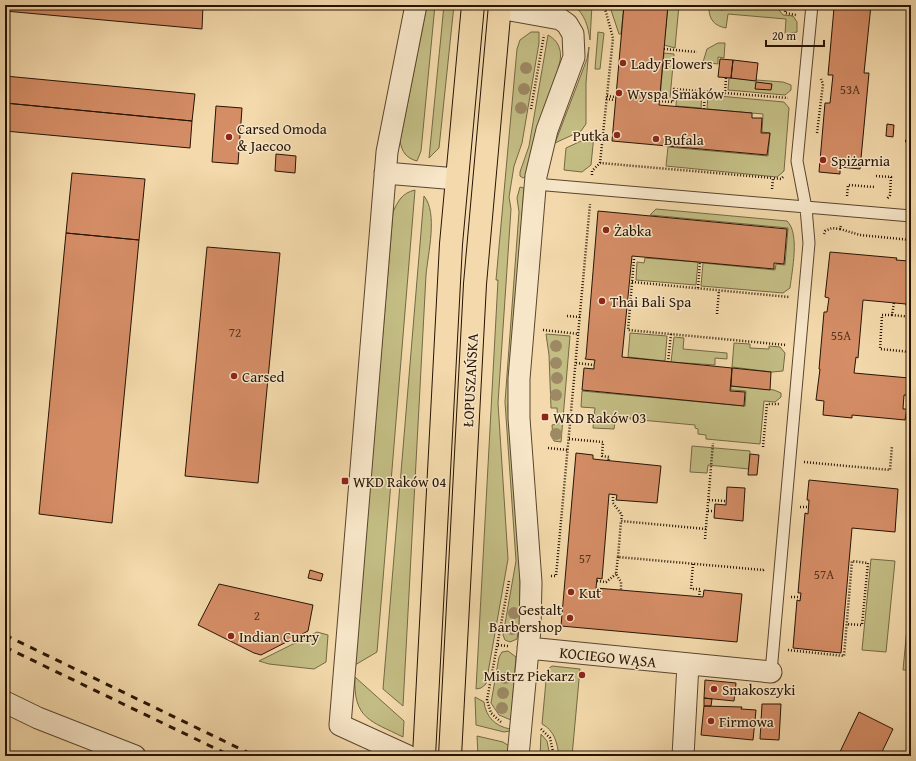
<svg xmlns="http://www.w3.org/2000/svg" width="916" height="761" font-family="'Gentium Book Plus',serif">
  <style>
    .green { fill: #c3bd84; stroke: #756844 }
    .building { fill: #d58d66; stroke: #271403 }
    .lines { fill: none; stroke-linecap: round; stroke-linejoin: round }
    .lane-casing { stroke: #5a452d; stroke-width: 13 }
    .street-casing { stroke: #5a452d; stroke-width: 23 }
    .primary-casing { stroke: #271403; stroke-width: 24 }
    .path { stroke: #271403; stroke-width: 2.5; stroke-dasharray: 1 2; stroke-linecap: butt }
    .lane { stroke: #f7e6c8; stroke-width: 11 }
    .street { stroke: #f7e6c8; stroke-width: 21 }
    .primary { stroke: #f3d9ab; stroke-width: 22 }
    .rail { stroke: #271403; stroke-width: 3; stroke-dasharray: 7 7; stroke-linecap: butt }
    .tree { fill: #9d8964 }
    .poi-dot { fill: #8f2418; stroke: #f7e6c8; stroke-width: 1.5 }
    .labels { text-anchor: middle; dominant-baseline: central; stroke-width: 3; stroke-linejoin: round; paint-order: stroke }
    .number-label { font-size: 13px; fill: #52321c }
    .poi-label { font-size: 15px; fill: #271403; stroke: #f7e6c8; text-anchor: start }
    .street-label { font-size: 15px; fill: #271403; stroke: #f7e6c8 }
  </style>
  <rect width="100%" height="100%" fill="#f3d9ab"/>
  <filter id="stains"><feTurbulence type="fractalNoise" baseFrequency=".005" numOctaves="4"/><feColorMatrix values="0 0 0 0 .2 0 0 0 0 .09 0 0 0 0 .02 0 0 0 .5 -.17"/></filter>
  <radialGradient id="worn" r=".72"><stop offset=".6" stop-color="#630" stop-opacity="0"/><stop offset="1" stop-color="#630" stop-opacity=".3"/></radialGradient>
  <path class="green" d="M427 5H435L421 151 417 161C406 158 402 152 400 141Z
    M444 5H454L439 148 429 158Z
    M573 5H592L590 40C588 26 585 14 573 5Z
    M612 5H624L621 34H619L611 10Z
    M668 5H679L675 48 664 45Z
    M724 5H775L783 15 793 16 797 22V32L785 34 786 19 728 14 726 28C715 26 709 20 709 8L723 10Z
    M531 32H539V43L522 143 514 166 509 197 511 209 498 403 508 559 486 684 481 688 476 689 498 280H496L517 49 520 40Z
    M598 32 604 33 600 69H595Z
    M548 35C561 42 563 55 558 68L560 69 538 124 526 176 523 178 520 176V172L529 146Z
    M718 43H725L724 58 718 57V64L703 62 707 49Z
    M589 47 586 83V124L581 131 555 143 587 59Z
    M664 53 674 54 670 98 660 97Z
    M729 78 783 82 791 85V90L785 95 728 90Z
    M677 92 702 94 701 108 676 106Z
    M708 95 784 102 789 108 784 171 777 177 666 166 668 147 768 156 770 133 762 132 763 114 707 109Z
    M594 135 591 165 582 172 564 170 566 148Z
    M911 160V203L907 198Z
    M520 187 524 188 508 408 520 557V619L517 639 510 642 505 640 503 635 516 561 505 402 519 212 517 198Z
    M415 190 377 652 355 665 393 212C398 201 402 193 415 190Z
    M424 196C438 213 428 253 426 275L403 706 383 689Z
    M656 209 787 221C800 233 792 271 790 288L783 293 701 286 703 263 775 270 776 264 785 265 788 228 650 215Z
    M645 258 698 262 696 285 636 280 637 262 644 263Z
    M630 333 667 336 665 361 628 357Z
    M546 334 570 336 561 442 554 441 553 439 552 425 558 424 557 408H551L549 355Z
    M674 337 684 338 683 349 727 353V359L715 358V365L671 362Z
    M734 343 750 344V348L769 349V346L780 347 785 353 783 371 772 372 732 367Z
    M731 386 774 390 781 393V397L775 402 764 401 760 444 706 439V435L698 434V429L695 428V425L630 419V417L606 415 605 420 615 421 614 429 593 428 595 408 581 407 582 391 745 406 746 391 731 390Z
    M692 446 750 451 749 469 708 465 707 473 690 472Z
    M871 559 895 561 886 652 862 650Z
    M911 586V670H903Z
    M317 632 328 635 326 662 314 669 269 664 259 661Z
    M508 651 516 657 511 720 499 715 491 703 499 657 502 652Z
    M552 666 580 669 572 756H559C557 743 555 731 542 724L547 670Z
    M355 677 404 721 403 737C371 721 353 719 355 677Z
    M475 697 484 702C486 717 495 726 510 729V731L504 732 476 725Z
    M541 734 547 741 550 756H540Z
    M477 736 503 742 509 746 506 756H478Z"/>
  <path class="building" d="M5 5H203L202 29 5 11Z
    M624 5H668L659 105 752 113V118H762L761 133H770L767 155 612 141Z
    M839 5H871L864 73H869L860 169 840 167V174L819 172 825 103H830L833 75H828L834 8H839Z
    M720 59 733 60 731 78 718 77Z
    M733 60 758 63 756 81 731 78Z
    M5 76 195 94 192 121 5 103Z
    M756 82 772 84 771 90 755 89Z
    M5 103 192 121 190 148 5 131Z
    M216 106 242 108 238 164 212 162Z
    M887 124 894 125 893 137 886 136Z
    M276 154 296 156 295 173 275 171Z
    M72 173 145 179 139 240 66 233Z
    M598 211 787 229 784 264 774 263V269L632 256 622 357 732 368 730 391 745 392 744 406 582 390 584 368 594 369V365L595 360 585 359 586 357Z
    M66 233 139 240 112 523 39 514Z
    M207 247 280 253 258 483 185 476Z
    M830 252 897 258 896 260 909 261 911 259V306H906V304L863 300 858 358 856 357 854 373 909 378 908 395H904L903 409H907L905 420 852 415V418L823 415 824 401 816 400 820 369H819L824 312H827L829 298 825 297Z
    M732 368 771 372 770 390 731 386Z
    M576 453 593 455V459L661 466 657 503 616 500 617 495 609 494 602 579 597 578 596 588 703 597 704 590 742 594 737 642 561 626Z
    M750 454 759 455 757 475H748Z
    M809 480 898 489 895 532 852 528 841 653 793 648 797 600 800 601 801 593H798L805 513 808 514 809 500H807Z
    M727 487 745 488 743 521 714 518 715 504 726 505Z
    M310 570 323 574 321 581 308 578Z
    M219 584 313 605 308 631 261 655 254 653 198 625Z
    M705 680 736 683 734 701 704 698Z
    M704 698 712 699 711 706H704Z
    M762 704H781L779 740 760 739Z
    M704 706 742 707 741 709 756 710 753 740 701 735Z
    M859 712 893 729 880 756H838Z"/>
  <g class="lines">
    <defs>
      <path id="lane" d="M535 184 911 216
        M771 672 809 243 806 208 797 161 812 5"/>
      <path id="street" d="M499 8 560 19 567 24 573 34 574 57 547 130 536 176 519 379V418L531 582 530 629 518 756
        M385 173 457 179
        M528 648 771 672
        M5 702 38 718 135 756
        M408 756 340 725 387 152 416 5
        M683 756 688 664"/>
      <path id="primary" d="M424 756 451 244 473 5
        M450 756 475 284 500 5"/>
    </defs>
    <use href="#lane" class="lane-casing"/>
    <use href="#street" class="street-casing"/>
    <use href="#primary" class="primary-casing"/>
    <path class="path" d="M786 5 785 13 796 15
      M664 49 697 52
      M726 78 725 93 788 98
      M607 96 616 97
      M606 99 615 100
      M659 101 673 102 674 89 725 93
      M908 108H911
      M531 109 544 35
      M704 109 705 91
      M817 133 823 84 821 79
      M905 141H911
      M600 163 613 38 604 5
      M592 175V171L600 163 773 178
      M876 176 891 177 890 195 887 199
      M772 189 773 178 781 179 784 176
      M847 196 848 185 875 187
      M840 229 860 235 911 240
      M824 234 825 231 832 228 840 229 841 225
      M634 259 628 330 786 345
      M632 282 789 297
      M698 288 700 262
      M894 303 892 315 911 317
      M717 314 719 290
      M892 315H882L880 349 911 352
      M567 316 580 317
      M543 330 579 334
      M668 362 671 334
      M576 363 594 365
      M569 439 603 442 602 456 609 457 608 461
      M763 447 767 404H780
      M548 448 568 450
      M804 462 890 470 892 446
      M613 494V503L622 515 621 521
      M709 500 726 501
      M800 507H809
      M708 511H714
      M706 529 621 521 618 557 763 570 765 568
      M705 539 713 443
      M618 557 616 574 621 582V590
      M693 564 691 589H700L699 597
      M551 576H556L590 204
      M597 581 606 582 616 574
      M791 597H801
      M498 645 508 646
      M788 650 844 656 852 561 868 563 862 625 846 624
      M501 722 491 713 487 700 509 581
      M541 729 550 738 554 756"/>
    <use href="#lane" class="lane"/>
    <use href="#street" class="street"/>
    <use href="#primary" class="primary"/>
    <path class="rail" d="M5 635 255 756
      M5 647 231 756"/>
  </g>
  <g class="tree">
    <circle cx="526" cy="68" r="6"/>
    <circle cx="524" cy="89" r="6"/>
    <circle cx="521" cy="108" r="6"/>
    <circle cx="556" cy="346" r="6"/>
    <circle cx="556" cy="363" r="6"/>
    <circle cx="557" cy="378" r="6"/>
    <circle cx="556" cy="395" r="6"/>
    <circle cx="556" cy="434" r="6"/>
    <circle cx="514" cy="613" r="6"/>
    <circle cx="512" cy="629" r="6"/>
    <circle cx="505" cy="678" r="6"/>
    <circle cx="503" cy="693" r="6"/>
    <circle cx="502" cy="708" r="6"/>
  </g>
  <g class="poi-dot">
    <circle cx="623" cy="63" r="4"/>
    <circle cx="619" cy="93" r="4"/>
    <circle cx="617" cy="135" r="4"/>
    <circle cx="229" cy="137" r="4"/>
    <circle cx="656" cy="139" r="4"/>
    <circle cx="823" cy="160" r="4"/>
    <circle cx="606" cy="230" r="4"/>
    <circle cx="602" cy="301" r="4"/>
    <circle cx="234" cy="376" r="4"/>
    <rect x="541" y="413" width="8" height="8" rx="2"/>
    <rect x="341" y="477" width="8" height="8" rx="2"/>
    <circle cx="571" cy="592" r="4"/>
    <circle cx="570" cy="618" r="4"/>
    <circle cx="231" cy="636" r="4"/>
    <circle cx="582" cy="675" r="4"/>
    <circle cx="714" cy="689" r="4"/>
    <circle cx="711" cy="721" r="4"/>
  </g>
  <g class="labels">
    <g class="number-label">
      <text x="850" y="89">53A</text>
      <text x="235" y="332">72</text>
      <text x="841" y="335">55A</text>
      <text x="585" y="558">57</text>
      <text x="824" y="574">57A</text>
      <text x="257" y="615">2</text>
    </g>
    <g class="poi-label">
      <text x="631" y="63">Lady Flowers</text>
      <text x="627" y="93">Wyspa Smaków</text>
      <text x="237" y="128">Carsed Omoda<tspan x="237" dy="17">&amp; Jaecoo</tspan></text>
      <text x="609" y="135" text-anchor="end">Putka</text>
      <text x="664" y="139">Bufala</text>
      <text x="831" y="160">Spiżarnia</text>
      <text x="614" y="230">Żabka</text>
      <text x="610" y="301">Thai Bali Spa</text>
      <text x="242" y="376">Carsed</text>
      <text x="553" y="417">WKD Raków 03</text>
      <text x="353" y="481">WKD Raków 04</text>
      <text x="579" y="592">Kut</text>
      <text x="562" y="609" text-anchor="end">Gestalt<tspan x="562" dy="17">Barbershop</tspan></text>
      <text x="239" y="636">Indian Curry</text>
      <text x="574" y="675" text-anchor="end">Mistrz Piekarz</text>
      <text x="722" y="689">Smakoszyki</text>
      <text x="719" y="721">Firmowa</text>
    </g>
    <g class="street-label">
      <text transform="translate(470 380) rotate(-87)">ŁOPUSZAŃSKA</text>
      <text transform="translate(608 657) rotate(6)">KOCIEGO WĄSA</text>
    </g>
  </g>
  <rect width="916" height="761" fill="none" stroke="#f3d9ab" stroke-width="20"/>
  <rect x="6" y="6" width="904" height="749" fill="none" stroke="#271403" stroke-width="2"/>
  <rect x="10" y="10" width="896" height="741" fill="none" stroke="#271403"/>
  <path d="M766 40v6h58v-6" fill="none" stroke="#271403" stroke-width="2"/>
  <text x="772" y="40" font-size="12" fill="#271403" stroke="#f7e6c8" stroke-width="3" paint-order="stroke">20 m</text>
  <rect width="100%" height="100%" filter="url(#stains)"/>
  <rect width="100%" height="100%" fill="url(#worn)"/>
</svg>
